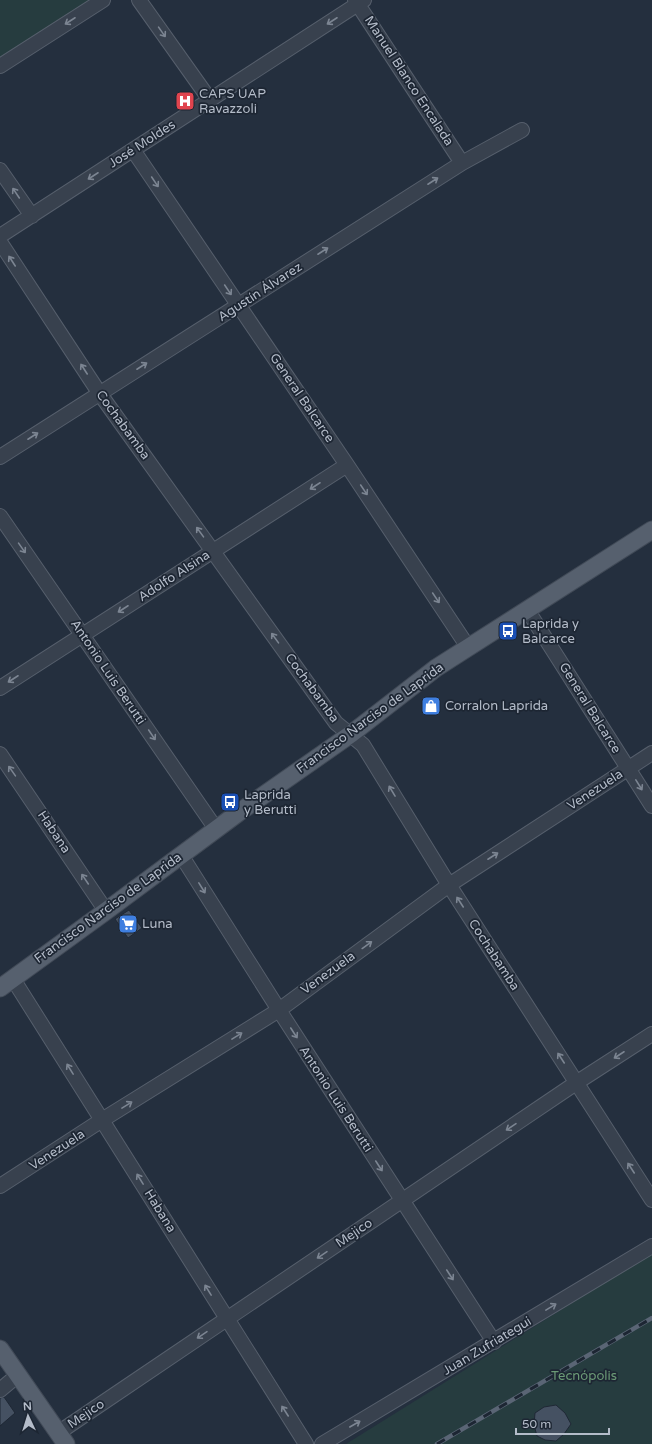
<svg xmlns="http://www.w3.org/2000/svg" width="652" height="1444" font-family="'Varela Round',sans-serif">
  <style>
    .green { fill: #263c3f }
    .building { fill: #455162; stroke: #1f2835 }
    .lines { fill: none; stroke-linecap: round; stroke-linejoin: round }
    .minor-casing { stroke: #565f6c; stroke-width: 16 }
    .major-casing { stroke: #414a57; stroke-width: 19 }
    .minor { stroke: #38414e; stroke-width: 14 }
    .major { stroke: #56606e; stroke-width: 17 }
    .rail-casing { stroke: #5a6575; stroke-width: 4.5 }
    .rail { stroke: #1d2633; stroke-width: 3; stroke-dasharray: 9; stroke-linecap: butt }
    .oneway { stroke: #7c8592 }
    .labels { text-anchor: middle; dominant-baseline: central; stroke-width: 3.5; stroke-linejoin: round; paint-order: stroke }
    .street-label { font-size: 13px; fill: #b4bcc9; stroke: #1d2633 }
    .poi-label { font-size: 13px; fill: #b4bcc9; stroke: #1d2633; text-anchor: start }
    .park-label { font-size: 13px; fill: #6b9a76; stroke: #1d2633 }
  </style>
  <rect width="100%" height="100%" fill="#242f3e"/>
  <path class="green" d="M0 0H96L0 60Z
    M652 1253V1444H346Z"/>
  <path class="building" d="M129 910 142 928 128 938 115 919Z
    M4 1397 15 1413 0 1426V1398Z
    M556 1405 565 1413 571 1424 564 1434 556 1441 545 1440 537 1436 534 1425 535 1413 544 1407Z"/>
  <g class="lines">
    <defs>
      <path id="minor" d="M139 0 210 100
        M355 0 462 163
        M0 66 103 0
        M133 150 347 465 468 647
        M0 170 32 216
        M0 236 364 0
        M0 242 100 394 336 723 363 745 449 885 652 1200
        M0 457 462 163 522 130
        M0 516 216 829
        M528 611 652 806
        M0 688 347 465
        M0 754 106 911
        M181 855 279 1010 494 1342
        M13 979 306 1444
        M0 1186 102 1120 279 1010 449 885 652 753
        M0 1390 18 1375
        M58 1433 576 1083 652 1034
        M322 1444 652 1246"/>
      <path id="major" d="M0 988 106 911 238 813 351 734 436 668 652 530
        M0 1349 66 1444"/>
    </defs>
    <use href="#minor" class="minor-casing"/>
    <use href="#major" class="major-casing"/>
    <use href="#minor" class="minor"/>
    <use href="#major" class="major"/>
    <defs>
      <path id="rail" d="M437 1444 652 1318"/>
    </defs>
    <use href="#rail" class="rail-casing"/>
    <use href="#rail" class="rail"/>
  </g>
  <defs><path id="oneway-shaft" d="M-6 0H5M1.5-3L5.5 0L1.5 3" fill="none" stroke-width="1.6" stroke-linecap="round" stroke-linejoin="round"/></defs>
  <g class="oneway">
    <use href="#oneway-shaft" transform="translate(70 21) rotate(147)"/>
    <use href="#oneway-shaft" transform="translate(332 21) rotate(147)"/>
    <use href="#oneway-shaft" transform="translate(162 32) rotate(55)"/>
    <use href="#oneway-shaft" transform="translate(93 176) rotate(147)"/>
    <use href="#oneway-shaft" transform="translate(433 181) rotate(-33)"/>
    <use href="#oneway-shaft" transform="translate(155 182) rotate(56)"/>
    <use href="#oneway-shaft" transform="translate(16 193) rotate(-124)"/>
    <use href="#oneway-shaft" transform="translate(323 251) rotate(-33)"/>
    <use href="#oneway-shaft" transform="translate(12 261) rotate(-123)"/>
    <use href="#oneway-shaft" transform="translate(228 290) rotate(56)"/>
    <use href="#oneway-shaft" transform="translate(142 366) rotate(-33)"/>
    <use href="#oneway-shaft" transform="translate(84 369) rotate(-123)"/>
    <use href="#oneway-shaft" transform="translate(33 436) rotate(-33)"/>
    <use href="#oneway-shaft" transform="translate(315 486) rotate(147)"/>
    <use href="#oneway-shaft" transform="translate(364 490) rotate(56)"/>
    <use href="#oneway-shaft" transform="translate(200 532) rotate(-126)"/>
    <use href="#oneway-shaft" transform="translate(22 548) rotate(55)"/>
    <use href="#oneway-shaft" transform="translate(436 598) rotate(56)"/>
    <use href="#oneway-shaft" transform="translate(123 609) rotate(147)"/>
    <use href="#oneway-shaft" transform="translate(275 638) rotate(-126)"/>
    <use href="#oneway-shaft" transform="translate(13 679) rotate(147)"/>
    <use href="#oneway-shaft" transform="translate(152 735) rotate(56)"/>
    <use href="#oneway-shaft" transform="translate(12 771) rotate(-125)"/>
    <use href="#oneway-shaft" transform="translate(639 785) rotate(58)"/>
    <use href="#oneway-shaft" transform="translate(392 791) rotate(-121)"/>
    <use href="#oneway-shaft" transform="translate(493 856) rotate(-33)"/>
    <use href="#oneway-shaft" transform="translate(85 879) rotate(-124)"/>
    <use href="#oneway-shaft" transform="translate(202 888) rotate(58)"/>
    <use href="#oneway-shaft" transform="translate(460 902) rotate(-123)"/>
    <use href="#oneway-shaft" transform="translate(367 945) rotate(-36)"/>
    <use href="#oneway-shaft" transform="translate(294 1033) rotate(57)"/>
    <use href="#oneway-shaft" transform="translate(237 1036) rotate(-32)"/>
    <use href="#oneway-shaft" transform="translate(619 1055) rotate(147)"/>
    <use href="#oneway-shaft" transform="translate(561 1058) rotate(-123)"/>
    <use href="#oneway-shaft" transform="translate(70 1069) rotate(-122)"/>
    <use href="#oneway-shaft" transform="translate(127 1105) rotate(-32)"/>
    <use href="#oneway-shaft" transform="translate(511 1127) rotate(146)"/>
    <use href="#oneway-shaft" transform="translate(379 1166) rotate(57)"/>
    <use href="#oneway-shaft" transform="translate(631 1168) rotate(-123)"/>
    <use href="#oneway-shaft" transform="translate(140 1179) rotate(-122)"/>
    <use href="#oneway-shaft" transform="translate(322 1255) rotate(146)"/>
    <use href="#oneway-shaft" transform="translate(450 1275) rotate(57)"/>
    <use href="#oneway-shaft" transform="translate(208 1290) rotate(-122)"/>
    <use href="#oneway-shaft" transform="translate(551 1307) rotate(-31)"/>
    <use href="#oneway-shaft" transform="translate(202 1335) rotate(146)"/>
    <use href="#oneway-shaft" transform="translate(285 1411) rotate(-123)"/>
    <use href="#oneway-shaft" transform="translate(355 1424) rotate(-30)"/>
  </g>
  <defs>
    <symbol id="hospital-square" viewBox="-11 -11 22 22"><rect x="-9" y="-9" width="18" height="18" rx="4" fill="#e0444e" stroke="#1d2633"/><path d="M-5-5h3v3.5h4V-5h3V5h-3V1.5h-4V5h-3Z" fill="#fff"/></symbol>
    <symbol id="bus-square" viewBox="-11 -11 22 22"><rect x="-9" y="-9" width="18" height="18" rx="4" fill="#1a4fb4" stroke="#1d2633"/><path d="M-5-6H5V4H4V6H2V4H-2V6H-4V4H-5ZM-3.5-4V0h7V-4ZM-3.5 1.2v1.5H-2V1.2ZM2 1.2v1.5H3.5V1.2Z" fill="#fff"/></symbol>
    <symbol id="shop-square" viewBox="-11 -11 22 22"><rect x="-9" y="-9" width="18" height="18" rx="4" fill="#3f7fe0" stroke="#1d2633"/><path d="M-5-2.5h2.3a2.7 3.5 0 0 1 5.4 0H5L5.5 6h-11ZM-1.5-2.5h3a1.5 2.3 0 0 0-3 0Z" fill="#fff"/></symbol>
    <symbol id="supermarket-square" viewBox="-11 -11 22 22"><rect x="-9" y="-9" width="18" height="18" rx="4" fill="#3f7fe0" stroke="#1d2633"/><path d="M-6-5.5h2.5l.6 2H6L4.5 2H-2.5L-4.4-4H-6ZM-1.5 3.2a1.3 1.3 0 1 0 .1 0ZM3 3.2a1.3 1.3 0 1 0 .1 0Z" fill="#fff"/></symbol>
  </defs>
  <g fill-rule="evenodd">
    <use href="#hospital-square" x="174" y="90" width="22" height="22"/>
    <use href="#bus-square" x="497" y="620" width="22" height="22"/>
    <use href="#shop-square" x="420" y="695" width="22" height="22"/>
    <use href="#bus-square" x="219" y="791" width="22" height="22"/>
    <use href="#supermarket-square" x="117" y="913" width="22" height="22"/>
  </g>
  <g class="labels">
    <g class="street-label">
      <text transform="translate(409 81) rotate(57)">Manuel Blanco Encalada</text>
      <text transform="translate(142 144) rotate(-33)">José Moldes</text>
      <text transform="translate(260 292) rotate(-33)">Agustín Álvarez</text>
      <text transform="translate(302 398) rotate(56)">General Balcarce</text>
      <text transform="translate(123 425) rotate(54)">Cochabamba</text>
      <text transform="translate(174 576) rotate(-33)">Adolfo Alsina</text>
      <text transform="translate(108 672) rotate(56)">Antonio Luis Berutti</text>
      <text transform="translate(312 688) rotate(54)">Cochabamba</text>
      <text transform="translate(590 708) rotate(58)">General Balcarce</text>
      <text transform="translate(370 718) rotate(-36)">Francisco Narciso de Laprida</text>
      <text transform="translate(595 790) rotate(-33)">Venezuela</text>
      <text transform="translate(54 832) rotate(56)">Habana</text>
      <text transform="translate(108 908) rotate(-36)">Francisco Narciso de Laprida</text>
      <text transform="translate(494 955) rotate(57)">Cochabamba</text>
      <text transform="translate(328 973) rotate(-36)">Venezuela</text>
      <text transform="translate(336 1099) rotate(57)">Antonio Luis Berutti</text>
      <text transform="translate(57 1150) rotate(-33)">Venezuela</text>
      <text transform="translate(160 1211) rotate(58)">Habana</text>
      <text transform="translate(354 1233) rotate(-34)">Mejico</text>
      <text transform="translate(487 1346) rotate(-31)">Juan Zufriategui</text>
      <text transform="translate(86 1414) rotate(-34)">Mejico</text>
    </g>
    <g class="poi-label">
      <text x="199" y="94">CAPS UAP<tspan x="199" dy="15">Ravazzoli</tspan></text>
      <text x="522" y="624">Laprida y<tspan x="522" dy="15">Balcarce</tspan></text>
      <text x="445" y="706">Corralon Laprida</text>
      <text x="244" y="795">Laprida<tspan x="244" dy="15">y Berutti</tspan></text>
      <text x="142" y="924">Luna</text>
    </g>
    <g class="park-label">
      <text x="584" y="1376">Tecnópolis</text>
    </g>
  </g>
  <g transform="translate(28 1416) rotate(356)" stroke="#1d2633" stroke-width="3" paint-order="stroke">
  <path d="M0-3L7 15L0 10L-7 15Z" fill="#b4bcc9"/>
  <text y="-6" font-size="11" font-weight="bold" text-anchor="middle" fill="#b4bcc9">N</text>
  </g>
  <path d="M516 1428v6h93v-6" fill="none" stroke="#b4bcc9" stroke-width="2"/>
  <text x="522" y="1428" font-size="12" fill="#b4bcc9" stroke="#1d2633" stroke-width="3" paint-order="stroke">50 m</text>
</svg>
